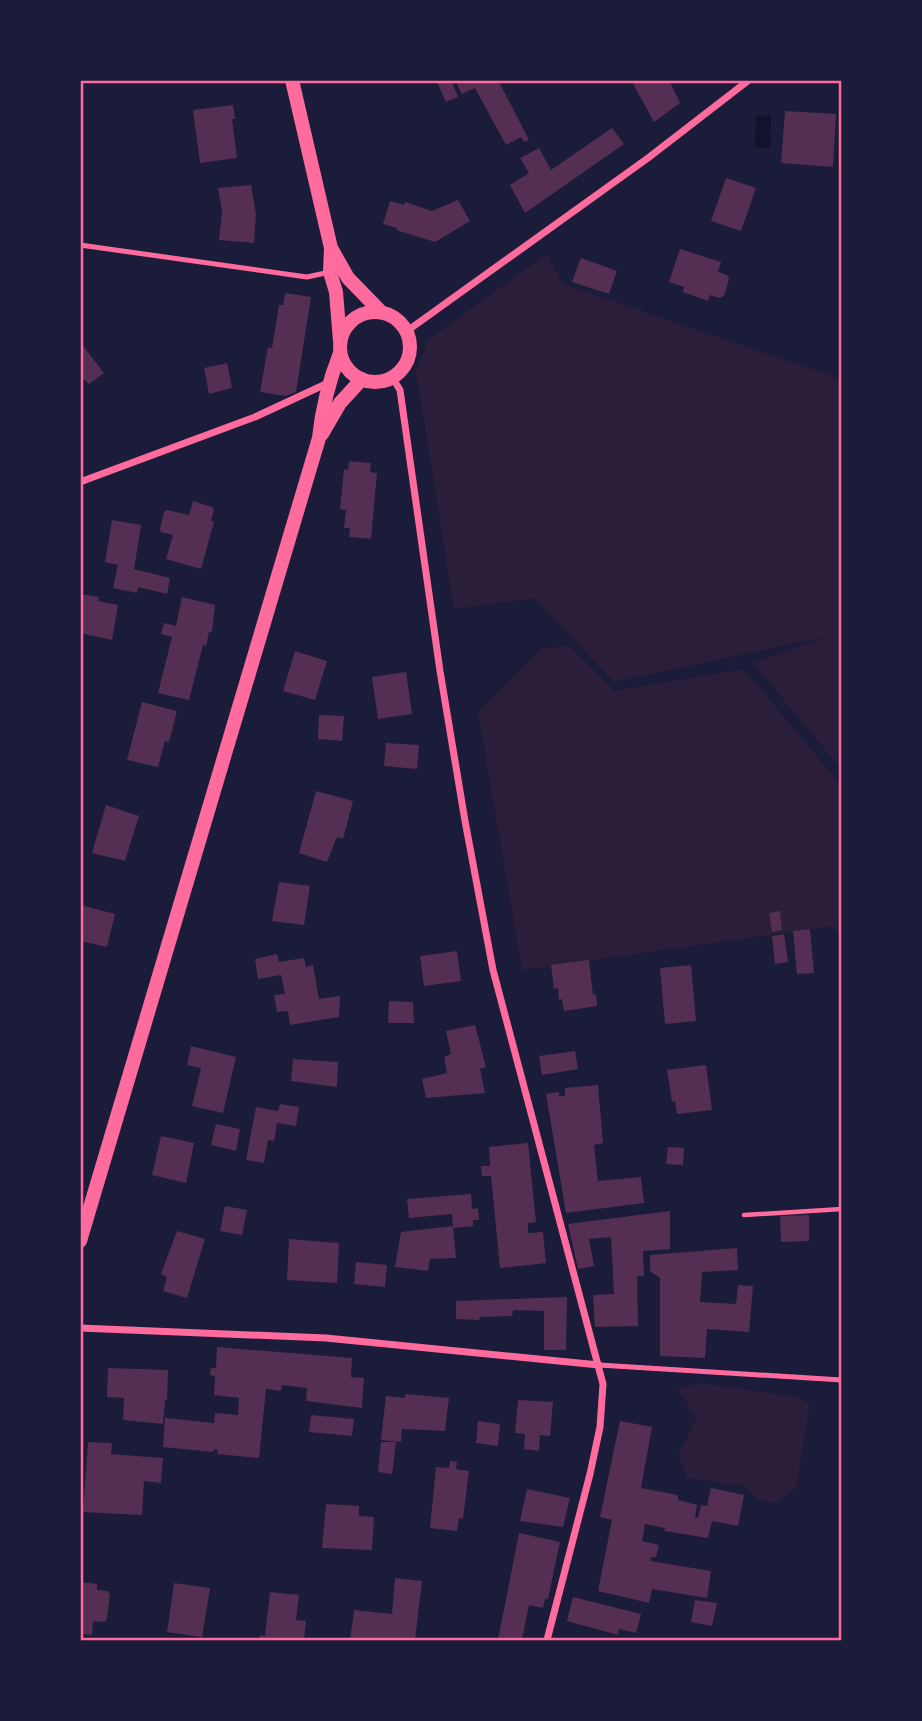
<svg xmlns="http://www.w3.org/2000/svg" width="922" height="1721" font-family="'Source Serif 4',serif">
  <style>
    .green { fill: #2a1e3b }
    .water { fill: #12122b }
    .building { fill: #542f53 }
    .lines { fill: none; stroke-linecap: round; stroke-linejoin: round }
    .path { stroke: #ff6b9d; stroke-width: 4.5 }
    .service { stroke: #ff6b9d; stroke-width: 5 }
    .minor { stroke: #ff6b9d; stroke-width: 7 }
    .secondary { stroke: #ff6b9d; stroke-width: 14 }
    .neatline { fill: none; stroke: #ff6b9d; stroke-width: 2.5 }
  </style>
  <rect width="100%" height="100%" fill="#1b1b3a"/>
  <path class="green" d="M547 254 563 284 841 379V769L753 663 828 636 614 682 535 598 454 609 416 371 428 340Z
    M569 646 614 691 744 669 841 785V936L832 926 522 970 478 712 542 648Z
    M699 1383 797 1397 810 1404 796 1488 776 1503 756 1500 746 1486 687 1478 678 1454 692 1429 696 1417 677 1389Z"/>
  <path class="water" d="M756 115 771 116 770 148 755 147Z"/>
  <path class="building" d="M436 80H451L458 97 446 102Z
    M455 80H498L529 140 524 142 521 137 506 145 475 88 462 94Z
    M631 80H669L680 103 654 122Z
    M233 105 235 119H232L237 158 200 163 193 110Z
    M785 111 836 114 833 167 781 163Z
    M612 128 624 144 525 213 510 185 529 173 520 158 539 148 551 170Z
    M726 178 756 188 741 231 711 221Z
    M251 185 256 214 254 243 219 240 222 212 218 188Z
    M458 200 470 221 435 242 396 230 397 228 383 224 390 201 404 205 405 202 432 211Z
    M680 249 721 262 718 272 727 275 729 279 724 296 719 298 710 295 708 301 683 292 684 287 669 282Z
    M581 258 617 271 609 294 572 282Z
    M285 293 311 297 296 392 286 396 260 392 268 347 272 348 279 305H283Z
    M80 342 104 373 89 384 80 376Z
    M227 363 232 388 209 394 204 368Z
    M349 461 371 463 370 472 377 473 371 539 349 537 350 528H344L346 510 340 509 344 469 348 470Z
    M193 501 212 507 214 510 211 521 214 522 201 569 166 559 173 535 161 532 160 529 164 512 167 510 189 515Z
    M112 520 141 525 134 569 170 578 167 594 138 587 137 593 113 588 118 565 105 562Z
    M80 594 99 597 98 601 118 605 112 640 80 633Z
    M182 597 215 605 212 632H209L206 646 203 645 189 700 158 693 172 637 161 634 164 623 176 626Z
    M295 651 327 661 315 700 283 691Z
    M406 672 412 714 378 719 372 677Z
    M142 702 177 711 169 742 165 741 158 767 127 760Z
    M319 715 344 716 342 741 318 739Z
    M386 743 419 745 417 769 384 766Z
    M316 791 353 801 343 839 337 837 327 862 299 853Z
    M106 805 139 816 125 861 92 853Z
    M279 882 310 886 304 925 272 921Z
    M80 905 115 914 107 947 80 941Z
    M780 911 782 930 772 932 769 913Z
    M810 929 814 973 797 974 793 931Z
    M784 934 788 962 775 964 772 936Z
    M457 951 461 981 424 986 420 956Z
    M277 954 279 962 304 958 306 967 313 965 319 999 340 996 339 1017 290 1025 288 1011 277 1012 274 995 285 994 281 975 258 979 255 959Z
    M589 960 593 995 596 994 597 1006 564 1011 562 999 559 1000 558 988 554 989 551 965Z
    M691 965 696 1021 665 1024 660 968Z
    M389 1001 413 1002 414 1023H388Z
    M475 1025 486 1067 480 1069 485 1093 426 1098 422 1079 447 1073 444 1057 451 1054 446 1031Z
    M191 1046 236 1057 223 1113 192 1106 201 1068 187 1065Z
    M575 1051 578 1069 542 1075 539 1056Z
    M293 1059 338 1062 337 1087 291 1081Z
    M706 1065 712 1110 677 1114 675 1101 672 1102 667 1070Z
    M598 1085 603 1143 594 1145 598 1181 641 1177 644 1203 566 1213 546 1094 559 1092V1096H565V1088Z
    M280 1104 299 1107 296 1126 277 1123 274 1141 268 1140 264 1163 246 1160 256 1107 278 1111Z
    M216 1124 240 1129 236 1151 211 1145Z
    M161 1136 194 1143 186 1183 152 1175Z
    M528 1143 536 1222 528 1223V1233L543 1232 546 1263 500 1268 491 1176H482L481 1166H490L489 1147Z
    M668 1147 684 1148 683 1165 666 1164Z
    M471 1194 472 1209 478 1208 479 1220H473V1226L453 1228 452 1214 409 1218 407 1199Z
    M225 1206 247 1210 242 1235 220 1231Z
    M670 1211V1249L643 1251 644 1276H637L638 1326 595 1327 593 1295 614 1294 611 1237 589 1239 594 1266 578 1269 568 1224Z
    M809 1215V1241L781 1242 780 1216Z
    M453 1226 456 1258 430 1259 428 1271 395 1267 401 1232Z
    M177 1231 205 1239 187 1298 163 1291 167 1277 161 1274Z
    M289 1239 339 1243 337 1283 287 1280Z
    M737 1248 738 1270 702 1272 700 1302 736 1304 738 1285 753 1286 749 1332 707 1329 705 1358 660 1356V1278L650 1271V1255Z
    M356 1262 387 1265 385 1287 354 1284Z
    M567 1297 566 1350H544V1311L513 1310 512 1316 480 1317 479 1320 456 1319V1301Z
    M217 1347 352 1358 351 1377 364 1378 362 1408 306 1401 307 1388 282 1385 281 1391 266 1389 259 1458 217 1454 218 1450 214 1449 213 1452 163 1447 165 1418 214 1423 215 1413 238 1415 239 1398 214 1395 215 1376 210 1375 211 1368H216Z
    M108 1368 168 1370 167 1400H165L163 1424 123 1420 124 1398 107 1397Z
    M405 1394 449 1398 445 1431 402 1429 401 1442 381 1440 386 1396 405 1398Z
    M518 1400 553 1402 550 1436 540 1435 539 1451 524 1449 525 1434 515 1433Z
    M311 1415 354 1419 352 1436 309 1432Z
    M478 1421 500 1424 498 1446 476 1443Z
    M620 1421 652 1427 641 1488 678 1495V1500L697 1505 695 1517 698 1518 701 1505 707 1506 711 1488 744 1495 738 1526 712 1521 708 1538 664 1531 665 1528 645 1524 642 1541 659 1545 656 1557H651L650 1561 711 1571 707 1598 652 1589 649 1603 598 1591 612 1520 600 1517Z
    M88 1442 112 1443 111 1454 163 1458 161 1483 144 1481 142 1515 83 1512Z
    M381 1442H396L392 1474 378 1472Z
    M450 1461 457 1462 456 1469 469 1471 463 1519 459 1518 457 1531 430 1528 436 1467 449 1468Z
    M527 1489 570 1498 563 1527 520 1521Z
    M326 1504 359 1506V1516L374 1517 372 1550 322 1548Z
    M519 1533 560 1542 548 1599H545L543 1608 529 1605 522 1640H498Z
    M395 1578 422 1581 415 1640H350L354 1610 392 1614Z
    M80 1582 97 1584V1590L107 1591 110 1594 107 1619 104 1622 93 1621 92 1635 80 1634Z
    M174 1583 210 1588 202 1637 167 1632Z
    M270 1592 299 1595 296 1620 306 1621 304 1640H259L260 1635 265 1636Z
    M573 1597 641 1614 636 1633 619 1629 618 1635 567 1621Z
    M695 1600 717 1603 712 1626 691 1622Z"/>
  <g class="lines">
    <path class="path" d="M744 1215 842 1209"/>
    <path class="service" d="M80 245 307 277 330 272
      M599 1365 842 1380"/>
    <path class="minor" d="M407 331 648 158 749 80
      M392 377 400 390 440 671 465 821 493 970 603 1384 600 1427 590 1474 547 1640
      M80 482 255 417 328 383
      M80 1328 326 1338 599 1365"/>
    <path class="secondary" d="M292 80 331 248 330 272 336 292 340 341
      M331 248 348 278 381 312
      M340 347a35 35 0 1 1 70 0a35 35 0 1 1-70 0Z
      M322 434 340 403 362 379
      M80 1241 319 438C322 407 329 381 340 353"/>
  </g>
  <rect width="922" height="1721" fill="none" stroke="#1b1b3a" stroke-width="164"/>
  <rect x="82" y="82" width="758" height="1557" class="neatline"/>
</svg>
